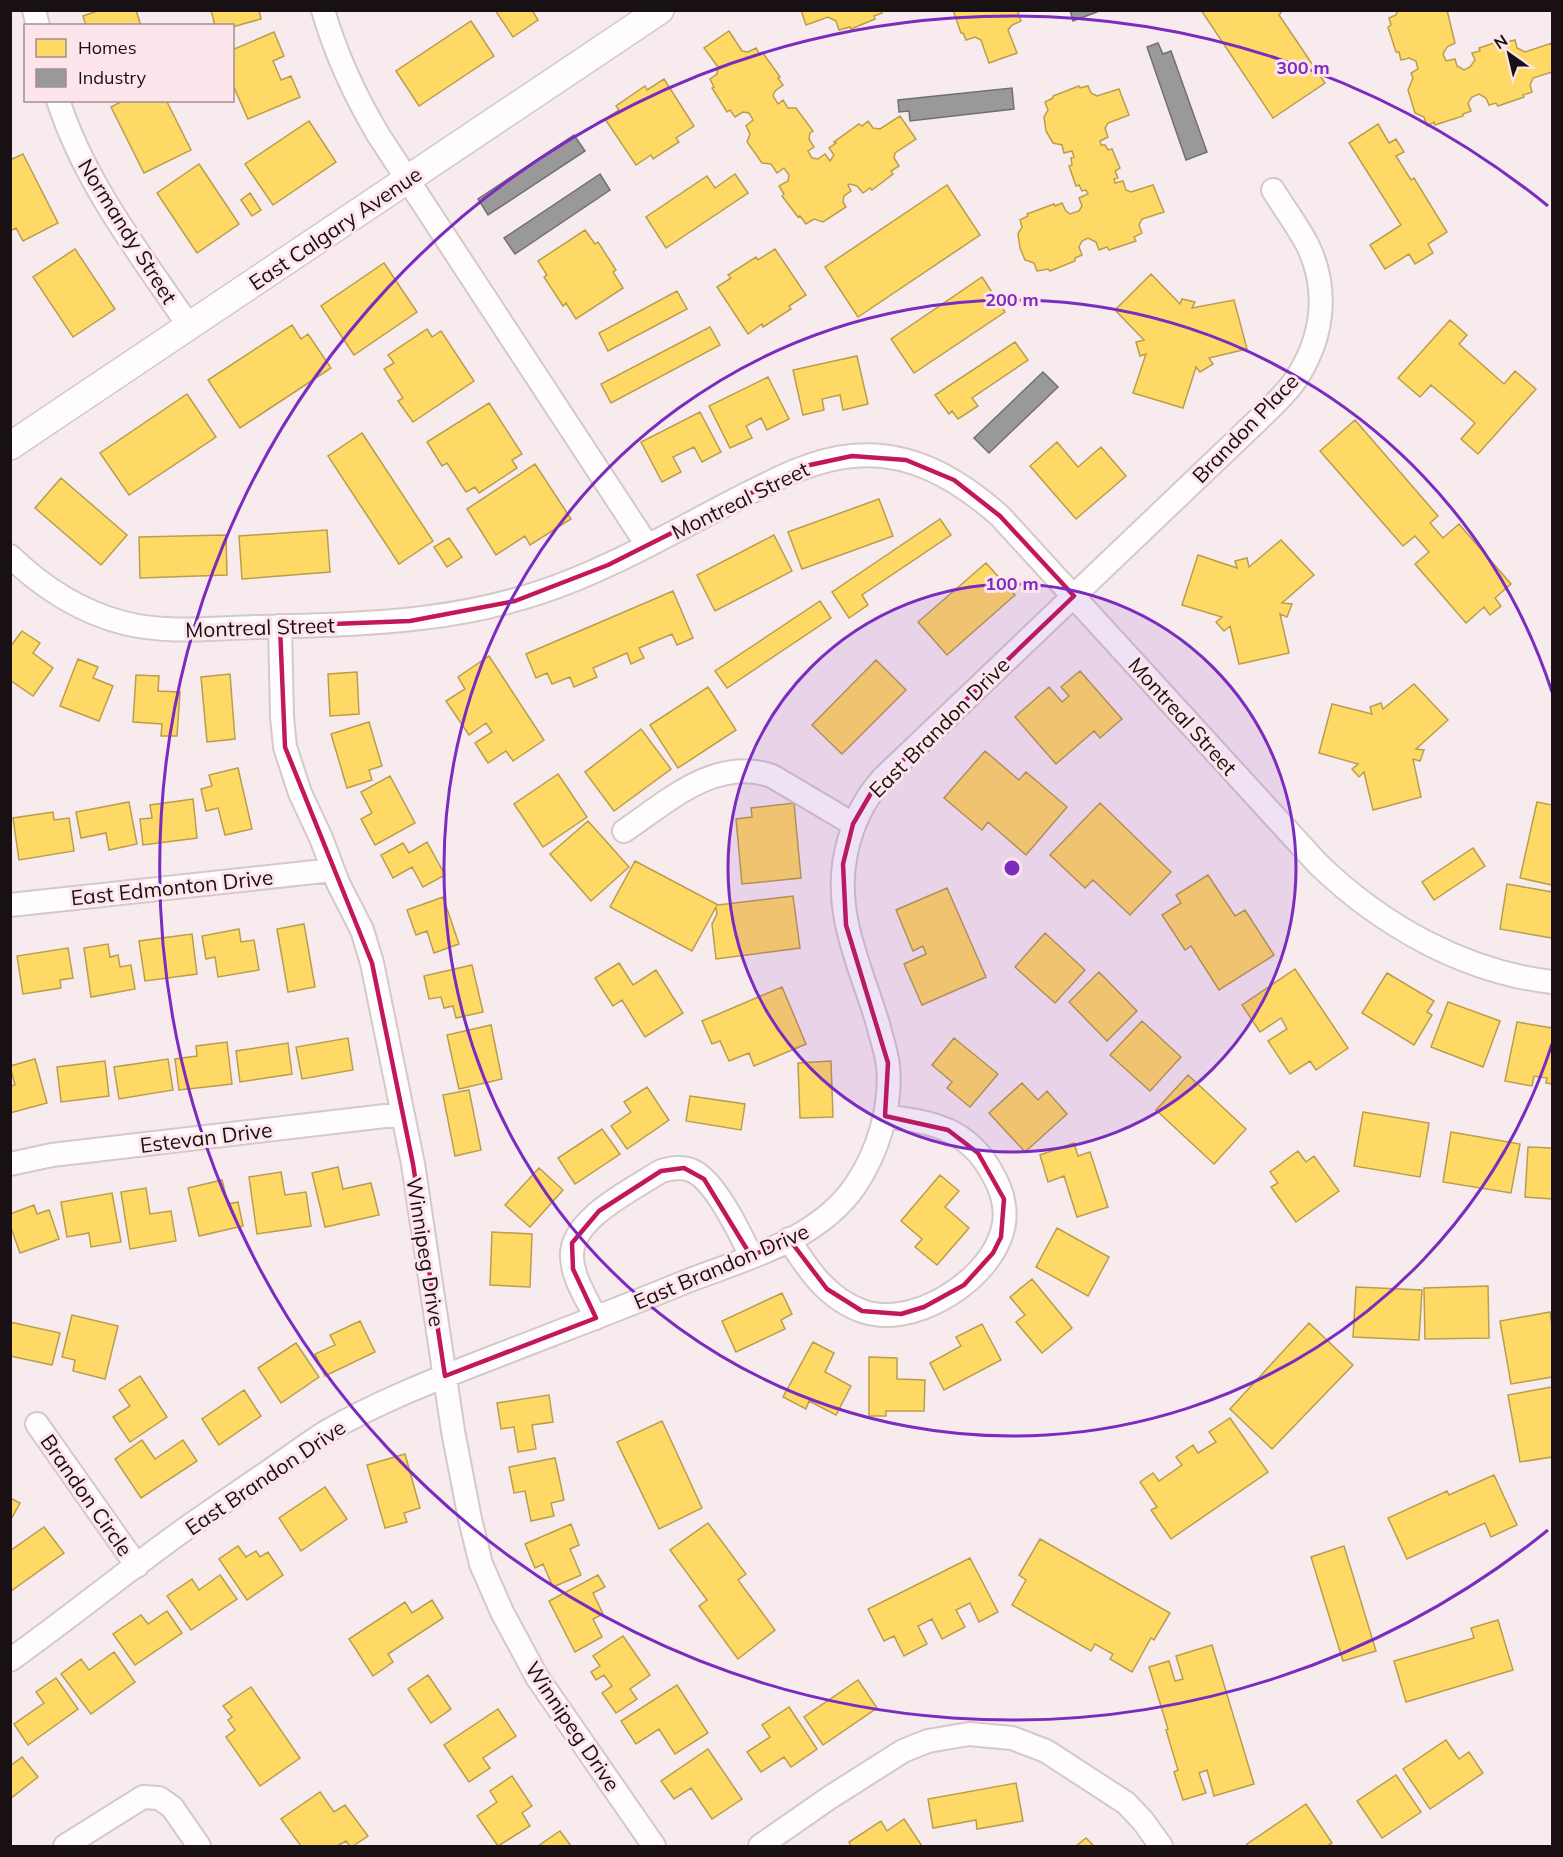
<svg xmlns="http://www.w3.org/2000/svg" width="1563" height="1857" font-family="Mulish,sans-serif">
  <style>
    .homes { fill: #ffd966; stroke: #ba9d4d; stroke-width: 1.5 }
    .industry { fill: #999; stroke: #727070; stroke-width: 1.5 }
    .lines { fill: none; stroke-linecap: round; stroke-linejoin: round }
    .minor-casing { stroke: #d3c9cb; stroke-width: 26 }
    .tertiary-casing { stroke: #d3c9cb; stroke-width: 30 }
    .minor { stroke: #fefcfc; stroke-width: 22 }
    .tertiary { stroke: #fefcfc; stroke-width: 27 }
    .marked { fill: none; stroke: #c2185b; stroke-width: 4.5; stroke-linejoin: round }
    .ring { fill: none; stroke: #7b2cbf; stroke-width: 3 }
    .labels { text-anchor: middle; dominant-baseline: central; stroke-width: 6; stroke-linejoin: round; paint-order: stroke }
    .street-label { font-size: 21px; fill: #181012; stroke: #fde5eb }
    .centre { fill: #7b2cbf; stroke: #fde5eb; stroke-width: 3 }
    .ring-label { font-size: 18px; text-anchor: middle; font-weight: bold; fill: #7b2cbf; stroke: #fde5eb; stroke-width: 6; stroke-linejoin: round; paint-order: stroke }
  </style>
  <rect width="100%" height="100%" fill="#f7ebee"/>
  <path class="homes" d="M100 10H136L141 26H86L83 16Z
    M211 10H259L261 19 232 27V26H215Z
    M495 10H532L538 20 513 37Z
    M801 10H881L882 13 874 16 875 19 851 29 850 27 839 30 836 21 828 17 806 25Z
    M953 10H1021L1018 13 1021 21 1012 25 1008 30 1017 53 989 63 981 40 975 37 966 40 963 33H961Z
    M1201 10H1283L1279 15 1325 83 1273 118Z
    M1398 10H1447L1455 43 1447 47 1443 54 1446 61 1455 59 1457 66 1464 70 1470 67 1475 60 1472 53 1480 51 1479 48 1506 39 1507 42 1515 40 1517 48 1525 52 1552 43V72L1533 78 1530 85 1532 92 1523 95 1524 97 1498 106 1496 103 1489 105 1486 98 1479 94 1472 97 1468 103 1471 111 1463 114V116L1435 125 1434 122 1427 126 1424 117 1415 113 1408 90 1413 78 1411 73 1418 69 1416 61 1409 58 1401 60 1399 52H1396L1388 27 1391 25 1389 18 1396 15Z
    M471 21 494 56 419 106 396 71Z
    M729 31 742 51 748 52 756 48 760 55 763 53 780 77 778 78 783 85 775 91 773 96 778 104 783 100 788 108H796L813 131 810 133 809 139 814 147 808 151 812 158 818 159 825 154 830 161 834 155 829 148 836 143 834 142 859 124 862 126 868 121 873 128 880 129 900 116 916 139 895 153 894 158 899 166 891 171 893 174 872 190 870 188 863 193 857 186 850 184 848 185 851 191 844 196 843 202 846 207 823 222 814 219 806 224 800 216 798 217 782 196 784 194 779 186 788 181 789 175 784 168 777 173 771 164 762 163 747 142 750 134 746 126 753 120 749 113 743 112 735 117 730 110 727 112 712 88 714 87 710 79 717 74 718 67 704 48Z
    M274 32 284 56 273 61 281 80 291 76 300 97 248 119 232 83V50Z
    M664 79 694 126 676 138 679 142 653 159 651 155 636 165 605 119 619 110 616 106 645 86 647 90Z
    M1079 86 1080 88 1088 86 1091 93 1097 96 1119 89 1129 115 1108 123 1105 128 1108 137 1100 141 1101 145H1105L1108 150 1112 149 1120 168 1115 171 1118 178 1114 179 1115 183 1123 181 1126 190 1131 192 1153 185 1164 212 1142 219 1139 225 1142 233 1134 237 1136 241 1109 250 1107 247 1099 250 1096 242 1088 238 1082 241 1079 247 1082 255 1075 258V261L1050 271 1048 269 1037 271 1034 263 1025 260 1020 248 1018 234 1022 227 1020 220 1028 216 1027 214 1054 204 1055 206 1062 203 1066 211 1070 214 1079 211 1082 206 1079 198 1088 194 1086 190 1082 191 1079 185 1076 186 1069 166 1072 165 1071 158 1074 157 1072 151 1064 153 1062 145 1053 143 1046 131 1044 117 1048 110 1045 102 1053 98V96Z
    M124 100H166L191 150 144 173 111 107Z
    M309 121 336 162 273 205 245 164Z
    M1378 124 1389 143 1396 139 1404 152 1396 156 1411 180 1414 178 1447 232 1428 244 1433 253 1415 264 1409 254 1385 269 1370 245 1401 225 1349 143Z
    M23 154 58 223 23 241 16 228 10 231V160Z
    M199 164 239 224 197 253 157 193Z
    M735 174 748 193 666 248 646 217 707 176 715 188Z
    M947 185 980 235 858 317 825 267Z
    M250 193 261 210 252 216 241 200Z
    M585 230 595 244 598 242 616 270 613 272 623 288 576 319 566 303 563 306 544 277 547 275 538 261Z
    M75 249 115 309 73 337 33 277Z
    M775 249 806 295 789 306 791 309 763 327 762 324 748 334 717 287 731 278 728 275 756 257 758 260Z
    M384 263 417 312 354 355 321 306Z
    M1151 274 1180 304 1182 299 1195 302 1192 308 1234 300 1247 349 1209 358 1213 364 1200 372 1196 367 1183 408 1133 393 1146 354 1140 356 1136 342 1144 340 1115 310Z
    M982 277 1005 312 914 373 891 339Z
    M677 291 687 309 608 351 599 333Z
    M1450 320 1467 335 1459 344 1504 384 1515 371 1536 389 1478 454 1461 439 1475 423 1431 385 1420 397 1398 378Z
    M292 325 301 339 308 334 331 368 240 428 208 380Z
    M710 327 720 345 611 403 601 384Z
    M427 329 432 337 441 331 474 381 413 422 398 401 403 398 384 369 394 363 388 355Z
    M1015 342 1028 360 972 398 978 406 958 419 952 411 949 414 935 395Z
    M857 356 868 404 843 410 840 395 822 399 824 410 803 415 793 370Z
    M768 377 789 419 767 430 761 418 746 426 752 438 730 448 709 406Z
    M187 394 216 437 129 495 100 453Z
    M489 403 522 454 512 460 517 468 479 493 475 487 466 492 447 463 442 466 427 442Z
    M700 412 721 452 702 462 694 447 673 457 681 472 662 482 641 442Z
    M1355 420 1438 516 1430 523 1443 538 1459 524 1511 584 1495 598 1501 606 1490 615 1484 607 1466 623 1415 564 1429 552 1415 536 1403 546 1320 451Z
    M362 433 433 541 399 564 328 456Z
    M1057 442 1078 467 1101 447 1126 476 1076 519 1030 466Z
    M535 464 571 519 530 545 525 536 496 555 467 509Z
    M61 478 127 535 101 565 35 508Z
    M879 499 893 536 802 569 788 532Z
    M940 519 951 535 862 595 868 605 849 618 832 592Z
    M327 530 330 572 242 579 239 536Z
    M226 535 227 575 140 578 139 537Z
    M774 535 792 571 715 611 697 575Z
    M449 538 462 557 447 567 434 547Z
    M1281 540 1314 575 1282 603 1292 604 1287 617 1280 614 1289 653 1239 664 1230 626 1224 631 1216 622 1222 617 1182 605 1198 555 1237 568 1235 561 1247 558 1249 567Z
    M986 563 1015 595 947 655 918 622Z
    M673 591 693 638 677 645 672 634 639 648 644 658 631 664 627 653 593 668 597 677 574 687 570 677 552 684 547 673 536 678 526 654Z
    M820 601 831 618 727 688 715 671Z
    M22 631 40 643 33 653 53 668 33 696 10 680V647Z
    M489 656 544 740 513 761 506 751 488 763 475 743 492 732 486 723 469 735 446 701 465 689 458 677Z
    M78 659 98 667 93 678 113 686 99 721 60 706Z
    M876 660 906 690 842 754 812 725Z
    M1080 671 1122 719 1100 738 1094 731 1056 764 1015 717 1049 687 1062 702 1069 696 1061 687Z
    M357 672 359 714 330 716 328 674Z
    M230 674 235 739 207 742 201 677Z
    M136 675 159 676 158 691 180 692 177 736H161L162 724 133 722Z
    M1414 684 1448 720 1416 749 1424 750 1420 761 1413 759 1421 797 1373 810 1364 772 1359 777 1352 769 1358 764 1319 753 1332 704 1372 714 1370 707 1381 703 1383 709Z
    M708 687 736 730 678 768 650 725Z
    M369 722 382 766 369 770 372 780 347 788 331 734Z
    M641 729 671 769 614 811 585 772Z
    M985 751 1019 780 1026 772 1067 807 1026 855 988 822 982 830 944 798Z
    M238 768 252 829 225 835 218 808 206 811 201 789 212 786 209 775Z
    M558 774 587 817 543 847 514 804Z
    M390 776 415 823 375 845 361 819 372 813 361 792Z
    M193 799 197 838 143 845 140 819 152 818 150 805Z
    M129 802 137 844 109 850 106 833 81 838 76 812Z
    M1537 802 1552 805V885L1520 878Z
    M794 803 801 878 742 884 736 819 752 817 751 808Z
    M1100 803 1171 872 1130 915 1093 880 1085 888 1050 855Z
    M53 812 54 820 69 818 74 851 19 860 13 818Z
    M588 821 629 867 591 901 550 854Z
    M427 842 445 875 423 887 412 867 393 878 381 855 403 843 409 853Z
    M1473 848 1485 866 1434 900 1422 882Z
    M635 861 718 905 793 896 800 948 716 959 712 924 717 914 716 907 692 951 610 907Z
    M1208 875 1235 916 1245 910 1274 955 1219 990 1191 946 1185 950 1162 915 1181 903 1176 895Z
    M1507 884 1552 892V938L1500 929Z
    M947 888 986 977 922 1005 904 964 926 954 923 946 913 951 896 910Z
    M443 897 459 944 434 953 427 931 416 935 407 910Z
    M304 924 315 987 288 992 277 929Z
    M239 929 241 942 254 940 259 970 218 977 215 957 206 959 202 936Z
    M1045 933 1085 970 1055 1003 1015 967Z
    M192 934 197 974 145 981 139 941Z
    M108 944 110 957 118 955 120 967 131 965 135 989 91 997 84 948Z
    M68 948 73 978 60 980 61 988 23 994 17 956Z
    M619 963 633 985 656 970 683 1013 645 1037 622 1000 613 1006 595 978Z
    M472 965 483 1012 456 1018 453 1006 444 1008 441 997 429 999 424 976Z
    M1295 969 1348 1048 1316 1070 1310 1061 1290 1074 1268 1041 1287 1029 1281 1018 1260 1032 1242 1005Z
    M1099 972 1137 1011 1107 1041 1069 1002Z
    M1387 973 1434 1001 1427 1012 1432 1015 1414 1045 1362 1013Z
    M782 987 806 1044 754 1066 749 1053 729 1061 720 1041 712 1044 702 1021Z
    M1448 1002 1500 1021 1483 1067 1431 1047Z
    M1142 1021 1181 1057 1150 1091 1110 1055Z
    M1517 1022 1552 1028V1084L1546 1083 1547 1078 1534 1076 1532 1086 1505 1081Z
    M491 1025 502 1079 459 1089 447 1035Z
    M348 1038 353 1070 302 1079 296 1047Z
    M954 1038 998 1074 970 1107 947 1088 952 1082 932 1065Z
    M227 1042 232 1084 179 1090 175 1059 197 1056 196 1046Z
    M288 1043 292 1074 240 1082 236 1051Z
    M35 1059 47 1103 10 1113V1086L15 1085 10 1066Z
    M168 1059 173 1090 119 1099 114 1067Z
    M105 1061 109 1096 61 1102 57 1067Z
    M831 1061 833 1117 800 1118 798 1063Z
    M1188 1075 1246 1129 1214 1164 1156 1110Z
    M1022 1083 1038 1100 1047 1091 1067 1114 1025 1152 989 1113Z
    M647 1087 669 1120 627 1149 611 1126 631 1112 624 1102Z
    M469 1090 481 1150 455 1156 443 1095Z
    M690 1096 745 1104 741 1130 686 1121Z
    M1363 1112 1429 1123 1420 1177 1354 1166Z
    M602 1129 620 1154 575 1184 558 1158Z
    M1451 1132 1520 1144 1511 1193 1443 1182Z
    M1074 1143 1078 1156 1090 1152 1108 1207 1077 1217 1064 1176 1048 1182 1040 1155Z
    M1528 1147 1552 1148V1199L1525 1197Z
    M1298 1151 1306 1162 1314 1156 1339 1191 1296 1222 1271 1187 1278 1183 1270 1172Z
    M338 1167 343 1189 371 1183 379 1215 325 1227 312 1173Z
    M539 1168 563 1190 530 1227 505 1205Z
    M281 1172 285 1195 306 1192 311 1226 257 1234 249 1177Z
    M940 1175 959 1191 945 1207 969 1228 937 1265 915 1247 922 1239 901 1221Z
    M222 1180 228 1204 238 1202 243 1226 199 1236 188 1188Z
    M146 1188 150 1214 171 1211 176 1241 130 1249 121 1192Z
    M112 1193 121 1242 91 1247 89 1233 67 1237 61 1202Z
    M34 1205 37 1214 49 1210 59 1239 20 1253 10 1225V1214Z
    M1057 1228 1109 1257 1088 1296 1036 1267Z
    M492 1232 532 1234 530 1287 490 1285Z
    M1032 1279 1072 1328 1042 1353 1016 1322 1025 1315 1010 1297Z
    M1488 1286 1489 1338 1425 1339 1424 1288Z
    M1356 1287 1422 1290 1419 1340 1353 1337Z
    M782 1293 792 1314 781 1320 785 1329 736 1352 722 1321Z
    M1550 1312 1552 1327V1377L1511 1384 1500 1321Z
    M72 1315 118 1326 105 1379 73 1371 75 1360 62 1357Z
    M360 1321 375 1352 325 1376 315 1354 335 1345 330 1335Z
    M10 1322 60 1333 52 1365 10 1356Z
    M1309 1323 1353 1365 1272 1449 1230 1409Z
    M982 1324 1001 1360 944 1390 930 1363 961 1346 956 1337Z
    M813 1342 834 1353 825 1372 851 1386 836 1415 809 1401 806 1409 783 1397Z
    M296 1343 319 1377 281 1403 258 1368Z
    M869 1357 897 1358V1379L925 1380 924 1411H886V1416H869Z
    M140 1376 167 1417 130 1442 113 1417 130 1406 119 1390Z
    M1552 1387V1457L1520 1462 1508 1395Z
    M244 1390 261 1416 219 1445 202 1419Z
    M549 1395 553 1422 532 1425 536 1449 518 1452 514 1427 501 1429 497 1403Z
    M1230 1418 1268 1472 1171 1539 1151 1510 1157 1507 1140 1482 1153 1473 1159 1481 1182 1465 1176 1457 1193 1445 1198 1453 1216 1442 1209 1432Z
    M662 1421 702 1508 659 1529 617 1442Z
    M142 1440 155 1459 183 1440 197 1461 141 1498 115 1459Z
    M405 1454 420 1508 404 1513 407 1522 385 1528 367 1465Z
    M555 1458 564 1500 551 1503 554 1516 531 1521 525 1491 514 1493 509 1467Z
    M1494 1475 1517 1525 1491 1537 1485 1523 1407 1559 1388 1518 1447 1491 1449 1495Z
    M325 1487 347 1519 301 1551 279 1518Z
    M10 1498 20 1503 10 1521Z
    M708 1523 746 1574 738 1580 775 1630 738 1659 699 1606 707 1600 670 1550Z
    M571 1524 579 1545 570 1549 581 1575 553 1587 543 1564 535 1568 525 1544Z
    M44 1527 64 1553 11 1591 10 1551Z
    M1040 1539 1170 1613 1154 1640 1151 1638 1132 1672 1110 1659 1113 1654 1095 1644 1091 1651 1012 1605 1026 1580 1019 1575Z
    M238 1546 246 1557 256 1551 260 1557 268 1552 283 1575 247 1600 219 1559Z
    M1344 1546 1376 1651 1343 1661 1311 1557Z
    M970 1558 998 1612 979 1622 970 1603 956 1610 965 1627 942 1639 932 1619 918 1626 927 1644 904 1656 894 1636 884 1641 868 1609Z
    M220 1575 237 1599 191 1630 167 1596 192 1579 199 1590Z
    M598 1575 605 1587 593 1593 603 1614 593 1619 602 1637 575 1652 549 1601Z
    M432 1600 443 1618 388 1654 393 1662 373 1676 349 1639 405 1602 412 1613Z
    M167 1611 182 1633 135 1665 113 1634 141 1615 148 1624Z
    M1498 1620 1513 1670 1406 1702 1394 1661 1474 1638 1471 1628Z
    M623 1636 650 1675 630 1689 637 1699 616 1713 602 1693 612 1686 604 1675 596 1680 591 1672 600 1666 593 1656Z
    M1212 1645 1254 1784 1214 1796 1207 1770 1199 1773 1206 1793 1183 1800 1174 1772 1178 1770 1166 1730 1168 1729 1149 1667 1169 1661 1175 1681 1183 1679 1176 1656Z
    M114 1652 135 1682 91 1714 61 1674 81 1659 89 1670Z
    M428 1675 451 1709 431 1723 408 1689Z
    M56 1678 78 1709 28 1745 14 1724 44 1703 36 1692Z
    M858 1680 877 1708 823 1745 804 1717Z
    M677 1685 708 1733 675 1754 659 1729 636 1744 621 1721Z
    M251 1687 300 1758 260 1786 226 1737 235 1730 228 1720 232 1717 223 1706Z
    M789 1707 817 1749 791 1767 784 1757 761 1772 747 1752 770 1737 762 1725Z
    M498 1709 516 1736 483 1758 490 1768 469 1782 444 1745Z
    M1446 1740 1459 1759 1469 1752 1483 1773 1430 1809 1403 1769Z
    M708 1749 742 1799 712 1819 691 1788 674 1799 661 1781Z
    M22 1757 38 1777 10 1799V1766Z
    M1396 1775 1421 1812 1382 1838 1357 1801Z
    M512 1776 532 1806 522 1813 530 1826 498 1846 477 1816 497 1802 490 1791Z
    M1016 1783 1023 1821 977 1829 976 1820 933 1828 928 1799Z
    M320 1792 334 1812 345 1805 368 1836 353 1846H350L346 1841 337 1846H301L281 1819Z
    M1306 1804 1332 1843 1327 1846H1248L1247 1844Z
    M904 1819 922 1846H851L849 1842 881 1821 887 1831Z
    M560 1831 571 1846H538Z
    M1086 1838 1094 1846H1076Z"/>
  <path class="industry" d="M1070 10H1102L1073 21Z
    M1158 43 1163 54 1171 51 1207 152 1186 160 1147 47Z
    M1012 88 1014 109 910 121 909 111 899 112 898 100Z
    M574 135 585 151 488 215 478 199Z
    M600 174 610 190 515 254 504 238Z
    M1043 372 1058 387 989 453 974 438Z"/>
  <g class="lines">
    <defs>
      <path id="minor" d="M34 10 38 26
        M323 10C336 55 355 96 379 136L647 545
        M58 100C85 184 140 254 189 326
        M10 556C42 587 81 612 124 623 167 634 213 628 257 627 369 624 470 623 576 579 630 557 681 528 733 501 771 482 809 460 852 456 910 450 958 479 1000 516L1318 864C1381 925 1464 972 1552 982
        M280 626 282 717 285 747 300 793 321 838 338 883 362 930 372 963 413 1164 453 1431 470 1519 481 1564 502 1612 537 1677 654 1846
        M624 831C667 802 716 756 772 776L853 824
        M10 905 333 870
        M10 1164 52 1155 402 1114
        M789 1239C807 1269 828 1299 862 1311 911 1329 983 1284 1000 1238 1009 1216 1004 1193 992 1173 983 1155 966 1138 947 1130 927 1121 905 1119 885 1116
        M596 1318C587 1299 573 1279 572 1258 569 1219 634 1189 661 1171 672 1168 683 1166 693 1171 716 1182 740 1233 751 1256
        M37 1424 137 1566
        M10 1660C72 1616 130 1568 192 1524 215 1508 239 1492 262 1476 283 1462 304 1446 326 1432 379 1401 437 1379 494 1357 558 1332 622 1308 685 1282 744 1259 817 1241 855 1186 878 1152 892 1107 888 1065 886 1051 881 1037 878 1024 861 967 833 914 846 853 852 824 863 800 883 778L1256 422C1269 409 1283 397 1294 382 1323 340 1330 290 1307 244 1297 225 1284 208 1273 190
        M65 1846 143 1797 159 1798 172 1807 199 1846
        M760 1846 829 1798 903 1751 928 1741 969 1734 1012 1738 1046 1751 1126 1803 1143 1821 1161 1846"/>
      <path id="tertiary" d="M10 446 660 10"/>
    </defs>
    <use href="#minor" class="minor-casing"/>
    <use href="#tertiary" class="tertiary-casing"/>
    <use href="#minor" class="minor"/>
    <use href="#tertiary" class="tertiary"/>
  </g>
  <path class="marked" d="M852 456 906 460 954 480 1000 516 1074 596 874 788 853 824 843 864 846 925 888 1063 885 1116 948 1130 978 1153 1004 1199 1001 1237 993 1253 964 1285 924 1307 901 1314 862 1311 827 1289 789 1239 751 1256 704 1179 684 1168 661 1171 599 1211 572 1243 573 1269 596 1318 445 1376 413 1164 372 963 285 747 280 626 410 621 515 601 608 565 805 466Z"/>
  <circle cx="1012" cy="868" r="284" fill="#7b2cbf" fill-opacity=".12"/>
  <g class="ring">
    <circle cx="1012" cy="868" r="284"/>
    <path d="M1552 1044A568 568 0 1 1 1552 692"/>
    <path d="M1548 1530A852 852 0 1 1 1548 206"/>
  </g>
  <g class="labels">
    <g class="street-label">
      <text transform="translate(335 228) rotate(-34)">East Calgary Avenue</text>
      <text transform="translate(128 231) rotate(58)">Normandy Street</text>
      <text transform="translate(1245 428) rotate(-46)">Brandon Place</text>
      <text transform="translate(740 500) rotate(-26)">Montreal Street</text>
      <text transform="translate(260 627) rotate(-2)">Montreal Street</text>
      <text transform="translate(1183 716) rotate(48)">Montreal Street</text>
      <text transform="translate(939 727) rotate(-45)">East Brandon Drive</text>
      <text transform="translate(172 887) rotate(-6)">East Edmonton Drive</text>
      <text transform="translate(206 1137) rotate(-7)">Estevan Drive</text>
      <text transform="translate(426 1252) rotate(81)">Winnipeg Drive</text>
      <text transform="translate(721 1266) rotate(-23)">East Brandon Drive</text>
      <text transform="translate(265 1477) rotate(-34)">East Brandon Drive</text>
      <text transform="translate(87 1495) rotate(55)">Brandon Circle</text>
      <text transform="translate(573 1726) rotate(56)">Winnipeg Drive</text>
    </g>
  </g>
  <circle cx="1012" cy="868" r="9" class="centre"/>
  <g class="ring-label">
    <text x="1303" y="74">300 m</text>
    <text x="1012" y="306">200 m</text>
    <text x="1012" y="590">100 m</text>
  </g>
  <rect width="1563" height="1857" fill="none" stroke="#181012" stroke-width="24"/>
  <rect x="24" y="24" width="210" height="78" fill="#fde5eb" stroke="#a19094" stroke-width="1.5"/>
  <rect x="36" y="39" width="30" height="18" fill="#ffd966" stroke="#a19094" stroke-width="1.5"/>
  <text x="78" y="54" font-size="18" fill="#181012">Homes</text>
  <rect x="36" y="69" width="30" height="18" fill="#999999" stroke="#a19094" stroke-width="1.5"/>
  <text x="78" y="84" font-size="18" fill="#181012">Industry</text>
  <g transform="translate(1509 54) rotate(326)" stroke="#fde5eb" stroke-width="4.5" paint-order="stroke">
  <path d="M0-4.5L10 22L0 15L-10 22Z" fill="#181012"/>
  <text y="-9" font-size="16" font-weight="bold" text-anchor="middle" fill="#181012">N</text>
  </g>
</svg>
